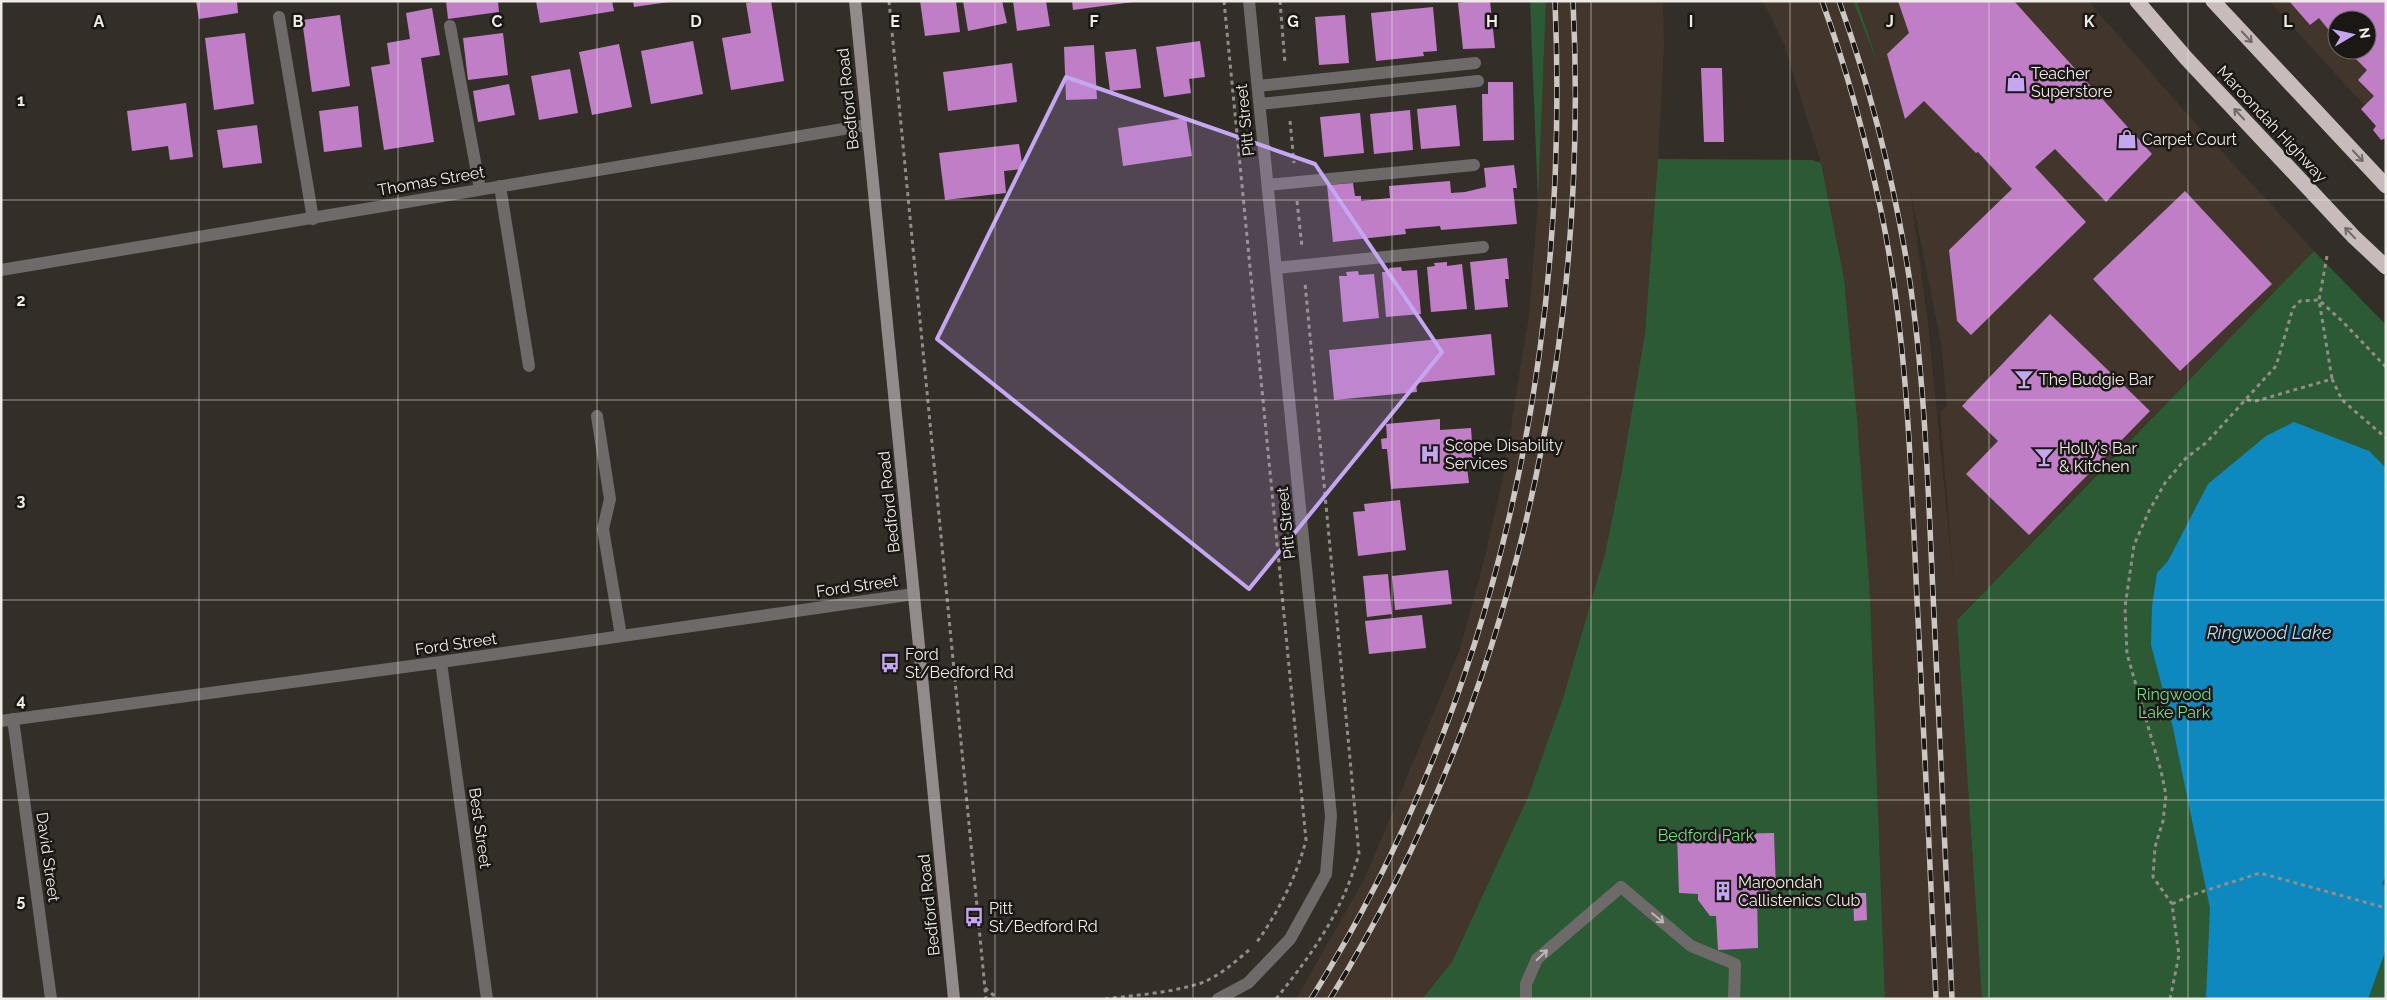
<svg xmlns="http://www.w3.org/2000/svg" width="2387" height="1000" font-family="Raleway,sans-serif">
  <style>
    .built { fill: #42362c; fill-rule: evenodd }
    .green { fill: #2c5a35 }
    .water { fill: #0d89c0 }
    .building { fill: #c07ec7 }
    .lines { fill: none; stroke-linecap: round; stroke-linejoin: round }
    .path { stroke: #928d88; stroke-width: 3; stroke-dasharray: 4 4; stroke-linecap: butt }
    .lane { stroke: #6f6a6a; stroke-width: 12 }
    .street { stroke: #6f6a6a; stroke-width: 12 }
    .secondary { stroke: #938b8b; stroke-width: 12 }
    .highway { stroke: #c7bbbb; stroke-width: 15 }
    .rail-casing { stroke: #cbc7c2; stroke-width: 5.5 }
    .rail { stroke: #1a1714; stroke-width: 4; stroke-dasharray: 11; stroke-linecap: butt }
    .oneway { stroke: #706968 }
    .oneway2 { stroke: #bcb7b5 }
    .marked { fill: #c5a7f1; fill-opacity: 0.2; stroke: #c5a7f1; stroke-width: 4; stroke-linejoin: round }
    .grid { fill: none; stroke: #efebe7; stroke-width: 1; stroke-opacity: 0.55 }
    .labels { text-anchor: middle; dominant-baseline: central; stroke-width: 5; stroke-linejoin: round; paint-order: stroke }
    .poi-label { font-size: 16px; fill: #efebe7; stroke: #1a1714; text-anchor: start }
    .street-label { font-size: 16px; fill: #efebe7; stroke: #1a1714 }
    .park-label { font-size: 16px; fill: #73df8a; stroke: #1a1714 }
    .water-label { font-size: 18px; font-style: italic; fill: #afddfa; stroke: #1a1714 }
    .grid-label { font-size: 16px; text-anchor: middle; font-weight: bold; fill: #efebe7; stroke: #1a1714; stroke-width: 5; stroke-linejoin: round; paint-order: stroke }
  </style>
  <rect width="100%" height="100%" fill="#342e28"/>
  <path class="built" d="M1546 1H1663L1664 46 1658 159 1645 333 1622 470 1605 554 1563 698 1528 797 1452 962 1422 999H1296L1366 876 1460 649 1483 564 1502 482 1529 315 1538 203Z
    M1763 1H1853L1874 54 1857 1H2088L2188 115 2314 251 1957 619 1982 999H1885L1870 596 1844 278 1821 163 1783 41ZM1910 188 1941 343 1947 406 1940 412 1954 585 1928 323Z
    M2269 1H2386V129ZM2337 20H2367V50H2337Z"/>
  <path class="green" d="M1530 1H1546L1538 203Z
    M1854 1H1857L1879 67 1853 1Z
    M1658 159 1812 160 1821 163 1844 278 1857 419 1870 596 1885 999H1422L1452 962 1528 797 1563 698 1605 554 1622 470 1645 333Z
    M2314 251 2386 325V999H1982L1957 620Z"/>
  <path class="water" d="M2294 422 2369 451 2386 468V874L2382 884 2386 886V949L2368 999H2206L2210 908 2173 728 2151 645 2152 606 2157 573 2168 561 2208 484 2266 436Z"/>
  <path class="building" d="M196 1H237L238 13 199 19Z
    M446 1H498L499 12 448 19Z
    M536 1H612L614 11 540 23Z
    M633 1H669V2L634 7Z
    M759 1H771L784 81 731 90 722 38 751 33 746 3Z
    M920 1H956L960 32 925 36Z
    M963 1H1002L1007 23 968 31Z
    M1013 1H1046L1050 26 1017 31Z
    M1072 1H1133V2L1073 10Z
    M1473 1H1490L1495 48 1463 49 1458 3Z
    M1898 1H2014L2152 154 2106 202 2055 149 2035 167 2086 222 1971 335 1957 321 1949 250 2012 189 1978 152 1976 153 1924 101 1905 119 1887 54 1909 33Z
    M2289 1H2386V138L2381 140 2373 130 2376 126 2361 109 2374 96 2358 80 2367 70 2352 55 2344 50H2367V20H2337V40L2319 18 2310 25Z
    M1433 7 1437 51 1423 52 1424 56 1376 61 1371 13Z
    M432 8 440 55 421 58 434 142 384 150 371 67 390 64 387 43 410 39 406 13Z
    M340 15 350 86 312 92 302 20Z
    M1345 15 1349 63 1319 65 1315 17Z
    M245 33 254 104 214 110 205 38Z
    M503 33 508 75 468 80 463 38Z
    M693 41 703 94 651 104 641 51Z
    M1200 41 1205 77 1189 79 1191 93 1164 97 1156 47Z
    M619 44 632 107 592 115 579 52Z
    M1094 45 1097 99 1066 100 1064 47Z
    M1136 49 1141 88 1110 91 1105 52Z
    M1012 63 1017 102 948 111 943 72Z
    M1701 68H1722L1724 142H1704Z
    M570 69 578 113 539 120 531 76Z
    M1488 82H1513L1514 140 1483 141 1482 94H1488Z
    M509 84 515 115 478 122 473 91Z
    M186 103 193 157 170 160 168 146 132 151 127 111Z
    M1456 105 1460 146 1421 149 1417 109Z
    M358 106 362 147 324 152 319 111Z
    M1410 110 1413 150 1374 154 1370 114Z
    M1360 113 1364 153 1324 157 1320 117Z
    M1186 118 1192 156 1123 166 1118 128Z
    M257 125 262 163 223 168 217 130Z
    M1019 144 1023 169 1004 171 1006 193 945 200 939 153Z
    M1514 165 1517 188H1513L1517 224 1441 230 1440 226 1405 229 1406 234 1333 242 1327 185 1353 183 1355 196H1361V201L1390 198 1389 186 1450 181 1451 193 1465 192 1486 187 1484 168Z
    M2185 191 2272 284 2180 371 2093 279Z
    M1507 258 1509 279H1505L1508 307 1475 310 1470 262Z
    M1447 262V266L1462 264 1467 309 1431 312 1427 267 1435 266 1434 263Z
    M1401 267 1402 271 1417 270 1421 314 1386 317 1382 272H1389V268Z
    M1358 271 1359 275 1374 274 1379 318 1343 322 1339 276H1347L1346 272Z
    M2050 314 2150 411 2029 535 1966 474 1998 441 1962 406Z
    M1491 334 1495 375 1416 383 1417 392 1334 400 1329 350Z
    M1440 419V430L1471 428 1473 458 1466 459 1469 483 1391 489 1387 449H1382L1381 439 1387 438 1386 424Z
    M1400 500 1406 550 1358 556 1353 512 1365 511 1364 504Z
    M1448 570 1452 604 1395 610 1392 576Z
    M1388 574 1392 614 1367 617 1363 576Z
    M1422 615 1426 648 1369 654 1365 621Z
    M1774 833 1776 890 1757 892 1758 948 1718 950 1716 916H1710L1698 900V894L1679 893 1677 835Z
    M1853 893H1866L1867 920 1854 921Z"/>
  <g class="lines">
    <path class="path" d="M889 1 986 999
      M1224 1 1306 840C1297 876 1278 912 1257 942
      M1280 1 1285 63
      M1290 121 1294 163
      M1297 201 1302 247
      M2327 256 2319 300 2332 379
      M2247 400 2256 401 2332 379 2342 400 2386 438
      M2172 904 2192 895 2260 873 2386 908
      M985 988 998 999
      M1105 999C1137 995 1170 993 1201 983 1218 977 1235 962 1249 950
      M1276 999C1314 951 1341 914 1359 854L1305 283
      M2170 999 2179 955 2172 904 2153 877 2155 847 2163 821 2166 795 2161 771 2127 654 2125 607 2134 545 2149 511 2165 483 2186 458 2207 442 2276 366 2293 308 2300 301 2319 300 2343 322 2386 367"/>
    <path class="lane" d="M279 17 313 219
      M450 26 480 189
      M1258 86 1475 63
      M1260 104 1478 81
      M1268 185 1474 165
      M500 186 529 366
      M1276 268 1483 247
      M597 416 610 499 603 529 621 636
      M1526 999V984L1537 959 1621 887 1691 946 1735 964 1734 999"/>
    <path class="street" d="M1 270 867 125
      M441 662 487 999
      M13 719 51 999
      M1 721 441 662 914 594
      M1218 999 1248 983 1290 939 1326 874 1331 816 1249 1"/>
    <path class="secondary" d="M855 1 954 999"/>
    <path class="highway" d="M2137 1 2186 58 2354 237 2386 267
      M2213 1 2386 186"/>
    <defs>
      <path id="rail" d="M1822 1C1847 70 1866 140 1881 211 1909 344 1911 483 1918 619 1924 746 1931 872 1936 999
        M1839 1C1871 90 1894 182 1909 276 1925 381 1928 488 1933 594 1940 729 1946 864 1952 999
        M1311 999C1498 701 1570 350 1555 1
        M1330 999C1513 704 1590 346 1573 1"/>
    </defs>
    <use href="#rail" class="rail-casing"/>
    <use href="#rail" class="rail"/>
  </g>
  <defs><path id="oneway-shaft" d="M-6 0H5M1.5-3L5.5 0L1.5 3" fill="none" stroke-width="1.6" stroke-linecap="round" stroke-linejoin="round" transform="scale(1.25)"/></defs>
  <g class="oneway">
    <use href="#oneway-shaft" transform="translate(2247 37) rotate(47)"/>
    <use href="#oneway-shaft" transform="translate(2239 114) rotate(-133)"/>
    <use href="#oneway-shaft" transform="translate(2358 156) rotate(47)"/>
    <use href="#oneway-shaft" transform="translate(2350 233) rotate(-134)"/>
  </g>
  <g class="oneway2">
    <use href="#oneway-shaft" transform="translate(1658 918) rotate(40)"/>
    <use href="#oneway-shaft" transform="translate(1542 955) rotate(-44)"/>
  </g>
  <path class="marked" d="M1066 77 1315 164 1442 352 1249 589 937 339Z"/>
  <path class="grid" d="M199 1V999M398 1V999M597 1V999M796 1V999M995 1V999M1193 1V999M1392 1V999M1591 1V999M1790 1V999M1989 1V999M2188 1V999M1 200H2386M1 400H2386M1 600H2386M1 800H2386"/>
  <defs>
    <symbol id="shop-bare" viewBox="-9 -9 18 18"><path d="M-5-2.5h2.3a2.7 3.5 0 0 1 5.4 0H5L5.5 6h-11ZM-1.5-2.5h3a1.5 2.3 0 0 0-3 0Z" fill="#c5a7f1" stroke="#1a1714" stroke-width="2.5" paint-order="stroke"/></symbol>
    <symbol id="bar-bare" viewBox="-9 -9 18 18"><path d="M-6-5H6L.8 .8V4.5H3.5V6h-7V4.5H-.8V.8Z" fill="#c5a7f1" stroke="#1a1714" stroke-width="2.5" paint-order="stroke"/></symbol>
    <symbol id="hospital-bare" viewBox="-9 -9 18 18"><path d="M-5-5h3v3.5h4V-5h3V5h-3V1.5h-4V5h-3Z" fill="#c5a7f1" stroke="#1a1714" stroke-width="2.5" paint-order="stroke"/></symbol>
    <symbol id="bus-bare" viewBox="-9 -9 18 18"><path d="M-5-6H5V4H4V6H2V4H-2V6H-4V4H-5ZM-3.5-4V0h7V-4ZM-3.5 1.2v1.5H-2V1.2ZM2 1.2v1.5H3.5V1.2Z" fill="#c5a7f1" stroke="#1a1714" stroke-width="2.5" paint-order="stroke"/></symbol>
    <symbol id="building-bare" viewBox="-9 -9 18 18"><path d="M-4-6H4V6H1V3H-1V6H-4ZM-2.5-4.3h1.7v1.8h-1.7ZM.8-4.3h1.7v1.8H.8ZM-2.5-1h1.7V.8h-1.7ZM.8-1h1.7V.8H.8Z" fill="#c5a7f1" stroke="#1a1714" stroke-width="2.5" paint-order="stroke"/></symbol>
  </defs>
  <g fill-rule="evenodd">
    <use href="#shop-bare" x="2002" y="68" width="28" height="28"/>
    <use href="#shop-bare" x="2113" y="125" width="28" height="28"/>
    <use href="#bar-bare" x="2010" y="365" width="28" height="28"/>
    <use href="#hospital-bare" x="1416" y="440" width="28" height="28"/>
    <use href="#bar-bare" x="2030" y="443" width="28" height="28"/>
    <use href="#bus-bare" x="876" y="649" width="28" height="28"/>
    <use href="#building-bare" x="1709" y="877" width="28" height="28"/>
    <use href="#bus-bare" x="960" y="903" width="28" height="28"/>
  </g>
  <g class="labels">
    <g class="poi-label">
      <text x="2031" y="73">Teacher<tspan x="2031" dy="18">Superstore</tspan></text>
      <text x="2142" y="139">Carpet Court</text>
      <text x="2039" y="379">The Budgie Bar</text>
      <text x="1445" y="445">Scope Disability<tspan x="1445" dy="18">Services</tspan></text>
      <text x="2059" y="448">Holly's Bar<tspan x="2059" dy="18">&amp; Kitchen</tspan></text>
      <text x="905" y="654">Ford<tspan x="905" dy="18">St/Bedford Rd</tspan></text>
      <text x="1738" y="882">Maroondah<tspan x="1738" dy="18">Callistenics Club</tspan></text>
      <text x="989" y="908">Pitt<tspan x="989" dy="18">St/Bedford Rd</tspan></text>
    </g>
    <g class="street-label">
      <text transform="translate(848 99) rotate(-96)">Bedford Road</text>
      <text transform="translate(1245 120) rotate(-96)">Pitt Street</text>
      <text transform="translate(2272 124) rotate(47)">Maroondah Highway</text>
      <text transform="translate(431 181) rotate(-10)">Thomas Street</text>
      <text transform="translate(889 502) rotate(-96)">Bedford Road</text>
      <text transform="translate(1286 523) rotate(-96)">Pitt Street</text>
      <text transform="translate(857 586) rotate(-8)">Ford Street</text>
      <text transform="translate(456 644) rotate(-8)">Ford Street</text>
      <text transform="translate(480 828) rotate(82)">Best Street</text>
      <text transform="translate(48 857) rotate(82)">David Street</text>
      <text transform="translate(929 905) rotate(-96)">Bedford Road</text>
    </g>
    <g class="park-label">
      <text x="2174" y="694">Ringwood<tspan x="2174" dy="18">Lake Park</tspan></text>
      <text x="1706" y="835">Bedford Park</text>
    </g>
    <g class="water-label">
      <text x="2269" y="632">Ringwood Lake</text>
    </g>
  </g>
  <g class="grid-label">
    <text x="99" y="27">A</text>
    <text x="298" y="27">B</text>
    <text x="497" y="27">C</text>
    <text x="696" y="27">D</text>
    <text x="895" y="27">E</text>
    <text x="1094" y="27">F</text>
    <text x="1293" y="27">G</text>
    <text x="1492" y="27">H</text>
    <text x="1691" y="27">I</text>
    <text x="1890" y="27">J</text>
    <text x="2089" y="27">K</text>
    <text x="2288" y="27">L</text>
    <text x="21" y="106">1</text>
    <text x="21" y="306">2</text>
    <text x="21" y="506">3</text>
    <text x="21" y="706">4</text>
    <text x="21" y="906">5</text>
  </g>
  <rect width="2387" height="1000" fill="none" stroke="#efebe7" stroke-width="5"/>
  <g transform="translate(2352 35) rotate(81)"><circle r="24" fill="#1a1714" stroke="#6f6c68"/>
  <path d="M0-4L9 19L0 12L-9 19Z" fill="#c5a7f1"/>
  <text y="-8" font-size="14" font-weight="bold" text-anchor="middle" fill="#efebe7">N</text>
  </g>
</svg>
